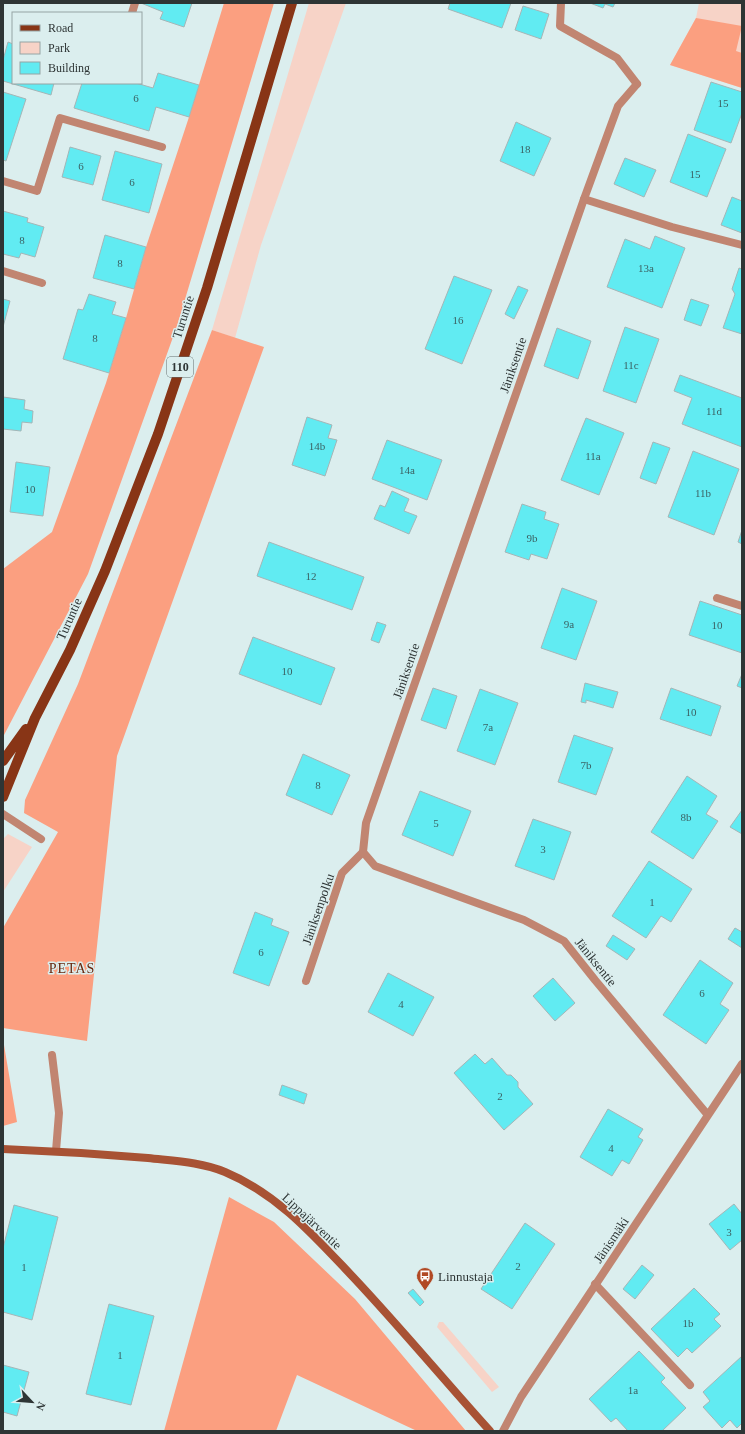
<svg xmlns="http://www.w3.org/2000/svg" width="745" height="1434" font-family="Georgia,serif">
  <style>
    .green { fill: #f7d3c7 }
    .forest { fill: #fb9f80 }
    .building { fill: #61ebf2; stroke: #a4b6b7 }
    .lines { fill: none; stroke-linecap: round; stroke-linejoin: round }
    .service { stroke: #c18571; stroke-width: 8 }
    .minor { stroke: #c18571; stroke-width: 8 }
    .secondary { stroke: #a85234; stroke-width: 8 }
    .primary { stroke: #883516; stroke-width: 10 }
    .labels { text-anchor: middle; dominant-baseline: central; stroke-width: 3; stroke-linejoin: round; paint-order: stroke }
    .number-label { font-size: 11px; fill: #3b6264 }
    .shield { fill: #dbeeee; stroke: #626c6c; stroke-width: 1 }
    .shield-label { font-size: 12px; font-weight: bold; fill: #2e3535 }
    .street-label { font-size: 13px; fill: #2e3535; stroke: #dbeeee }
    .poi-label { font-size: 13px; fill: #2e3535; stroke: #dbeeee; text-anchor: start }
    .neighbourhood-label { font-size: 14px; letter-spacing: 1px; fill: #68270f; stroke: #dbeeee }
  </style>
  <rect width="100%" height="100%" fill="#dbeeee"/>
  <path class="green" d="M309 3H346L261 245 235 338 212 330Z
    M699 3H742V88L670 65 696 18Z
    M8 834 32 847 3 892V839Z
    M439 1322H443L499 1387 492 1392 437 1327Z"/>
  <path class="forest" d="M224 3H274L177 326 88 574 3 737V569L52 532 106 383 126 318 146 247 189 117Z
    M696 18 742 26 736 51 742 53V88L670 65Z
    M212 330 264 347 117 756 87 1041 3 1028V928L58 832 24 813 25 800 78 684Z
    M3 1039 17 1122 3 1126Z
    M229 1197 274 1222 355 1299 466 1431H417L297 1375 276 1431H164Z"/>
  <path class="building" d="M141 3H192L184 27 160 19 163 12Z
    M450 3H511L502 28 448 9Z
    M590 3H615L613 7 605 4 603 8Z
    M523 6 549 14 541 39 515 30Z
    M8 42 13 44V83H54L51 95 3 81V60Z
    M158 73 199 85 189 117 156 107 149 131 74 108 82 83H136L153 88Z
    M711 82 742 92V113L731 143 694 130Z
    M3 92 26 99 6 161 3 160Z
    M516 122 551 138 534 176 500 161Z
    M688 134 726 149 707 197 670 182Z
    M70 147 101 156 93 185 62 177Z
    M115 151 162 164 149 213 102 200Z
    M625 158 656 170 644 197 614 184Z
    M732 197 742 201V233L721 225Z
    M3 211 28 218 27 222 44 227 35 257 21 253 19 258 3 254Z
    M105 235 146 247 134 289 93 278Z
    M655 236 685 248 662 308 607 287 625 239 650 249Z
    M739 268 742 269V334L723 328 735 294 732 289Z
    M454 276 492 290 462 364 425 349Z
    M518 286 528 290 514 319 505 314Z
    M89 294 116 302 112 314 126 318 109 373 63 359 78 309 83 310Z
    M3 299 10 301 3 327Z
    M691 299 709 305 701 326 684 320Z
    M625 327 659 339 636 403 603 391Z
    M557 328 591 341 578 379 544 366Z
    M680 375 742 398V447L682 424 692 398 674 391Z
    M3 397 25 400 24 409 33 411 32 423 22 422 21 431 3 429Z
    M307 417 332 425 328 438 337 440 325 476 292 465Z
    M586 418 624 433 599 495 561 480Z
    M387 440 442 460 427 500 372 479Z
    M653 442 670 448 656 484 640 478Z
    M693 451 739 469 714 535 668 517Z
    M16 462 50 467 43 516 10 512Z
    M392 491 409 499 404 511 417 516 409 534 374 519 380 505 385 507Z
    M522 504 546 512 544 519 559 524 547 559 531 554 529 560 505 552Z
    M742 530V544L738 542Z
    M269 542 364 577 352 610 257 576Z
    M562 588 597 601 576 660 541 648Z
    M700 601 742 615V653L689 635Z
    M377 622 386 625 379 643 371 640Z
    M253 637 335 668 321 705 239 674Z
    M742 674V688L737 686Z
    M585 683 618 692 613 708 586 700V703L581 702Z
    M433 688 457 696 446 729 421 720Z
    M671 688 721 706 711 736 660 719Z
    M480 689 518 703 495 765 457 751Z
    M574 735 613 748 596 795 558 782Z
    M303 754 350 775 332 815 286 795Z
    M687 776 717 796 706 814 718 821 693 859 651 832Z
    M420 791 471 811 453 856 402 835Z
    M742 810V834L730 827Z
    M533 819 571 832 554 880 515 866Z
    M649 861 692 889 671 922 661 916 646 938 612 916Z
    M255 912 273 919 271 925 289 932 269 986 233 973Z
    M735 928 742 932V948L728 939Z
    M613 935 635 949 627 960 606 946Z
    M700 960 733 983 720 1004 729 1010 706 1044 663 1015Z
    M388 973 434 997 413 1036 368 1012Z
    M553 978 575 1003 555 1021 533 996Z
    M475 1054 485 1064 492 1058 507 1075H511L518 1082V1087L533 1104 504 1130 454 1073Z
    M282 1085 307 1094 304 1104 279 1095Z
    M608 1109 643 1129 638 1137 643 1140 629 1164 622 1160 612 1176 580 1157Z
    M734 1204 742 1214V1240L730 1250 709 1224Z
    M14 1205 58 1217 32 1320 3 1312V1248Z
    M525 1223 555 1244 512 1309 481 1289Z
    M642 1265 654 1275 635 1299 623 1289Z
    M694 1288 720 1314 714 1319 721 1326 692 1353 687 1348 678 1357 651 1329Z
    M413 1289 424 1302 420 1306 408 1293Z
    M109 1304 154 1316 131 1405 86 1394Z
    M639 1351 665 1378 661 1382 686 1408 662 1431H628L616 1418 611 1422 589 1399Z
    M742 1356V1423L737 1428 730 1420 722 1428 703 1407 710 1401 703 1392Z
    M3 1365 29 1372 17 1416 3 1412Z"/>
  <g class="lines">
    <path class="service" d="M561 3 560 26 617 58 637 84
      M132 13 135 3
      M3 181 37 191 60 118 162 147
      M584 199 672 227 742 245
      M3 271 42 283
      M717 598 742 606
      M3 814 41 839
      M306 981 342 873 363 852
      M52 1055 59 1113 56 1151
      M595 1284 690 1385"/>
    <path class="minor" d="M637 84 618 106 584 199 366 823 363 852 375 866 524 920 564 941 595 980 707 1114
      M503 1431 521 1397 742 1064"/>
    <path class="secondary" d="M3 1149C52 1151 100 1154 148 1158 174 1161 201 1162 225 1172 278 1194 315 1237 353 1277 400 1327 444 1380 490 1431"/>
    <path class="primary" d="M3 761 26 729
      M3 797 35 718 70 650 105 571 158 434 207 288 292 3"/>
  </g>
  <defs>
    <symbol id="bus-pin" viewBox="-11 -11 22 30"><path d="M0 17L-7.5 6A9.5 9.5 0 1 1 7.5 6Z" fill="#b14924" stroke="#dbeeee"/><path d="M-5-6H5V4H4V6H2V4H-2V6H-4V4H-5ZM-3.5-4V0h7V-4ZM-3.5 1.2v1.5H-2V1.2ZM2 1.2v1.5H3.5V1.2Z" fill="#fff"/></symbol>
  </defs>
  <g fill-rule="evenodd">
    <use href="#bus-pin" x="415" y="1266" width="20" height="27"/>
  </g>
  <g class="labels">
    <g class="number-label">
      <text x="136" y="98">6</text>
      <text x="723" y="103">15</text>
      <text x="525" y="149">18</text>
      <text x="81" y="166">6</text>
      <text x="695" y="174">15</text>
      <text x="132" y="182">6</text>
      <text x="22" y="240">8</text>
      <text x="120" y="263">8</text>
      <text x="646" y="268">13a</text>
      <text x="458" y="320">16</text>
      <text x="95" y="338">8</text>
      <text x="631" y="365">11c</text>
      <text x="714" y="411">11d</text>
      <text x="317" y="446">14b</text>
      <text x="593" y="456">11a</text>
      <text x="407" y="470">14a</text>
      <text x="30" y="489">10</text>
      <text x="703" y="493">11b</text>
      <text x="532" y="538">9b</text>
      <text x="311" y="576">12</text>
      <text x="569" y="624">9a</text>
      <text x="717" y="625">10</text>
      <text x="287" y="671">10</text>
      <text x="691" y="712">10</text>
      <text x="488" y="727">7a</text>
      <text x="586" y="765">7b</text>
      <text x="318" y="785">8</text>
      <text x="686" y="817">8b</text>
      <text x="436" y="823">5</text>
      <text x="543" y="849">3</text>
      <text x="652" y="902">1</text>
      <text x="261" y="952">6</text>
      <text x="702" y="993">6</text>
      <text x="401" y="1004">4</text>
      <text x="500" y="1096">2</text>
      <text x="611" y="1148">4</text>
      <text x="729" y="1232">3</text>
      <text x="518" y="1266">2</text>
      <text x="24" y="1267">1</text>
      <text x="688" y="1323">1b</text>
      <text x="120" y="1355">1</text>
      <text x="633" y="1390">1a</text>
    </g>
    <rect class="shield" x="167" y="357" width="26" height="20" rx="3"/>
    <g class="shield-label">
      <text x="180" y="367">110</text>
    </g>
    <g class="street-label">
      <text transform="translate(183 317) rotate(-72)">Turuntie</text>
      <text transform="translate(513 365) rotate(-71)">Jäniksentie</text>
      <text transform="translate(69 619) rotate(-66)">Turuntie</text>
      <text transform="translate(406 671) rotate(-71)">Jäniksentie</text>
      <text transform="translate(318 909) rotate(-71)">Jäniksenpolku</text>
      <text transform="translate(596 962) rotate(51)">Jäniksentie</text>
      <text transform="translate(312 1221) rotate(43)">Lippajärventie</text>
      <text transform="translate(611 1240) rotate(-56)">Jänismäki</text>
    </g>
    <g class="poi-label">
      <text x="438" y="1276">Linnustaja</text>
    </g>
    <g class="neighbourhood-label">
      <text x="72" y="968">PETAS</text>
    </g>
  </g>
  <rect width="745" height="1434" fill="none" stroke="#2e3535" stroke-width="8"/>
  <rect x="12" y="12" width="130" height="72" fill="#dbeeee" stroke="#96a4a4"/>
  <rect x="20" y="25" width="20" height="6" fill="#883516" stroke="#96a4a4"/>
  <text x="48" y="32" font-size="12" fill="#2e3535">Road</text>
  <rect x="20" y="42" width="20" height="12" fill="#f7d3c7" stroke="#96a4a4"/>
  <text x="48" y="52" font-size="12" fill="#2e3535">Park</text>
  <rect x="20" y="62" width="20" height="12" fill="#61ebf2" stroke="#96a4a4"/>
  <text x="48" y="72" font-size="12" fill="#2e3535">Building</text>
  <g transform="translate(32 1402) rotate(116)" stroke="#dbeeee" stroke-width="3" paint-order="stroke">
  <path d="M0-3L7 15L0 10L-7 15Z" fill="#2e3535"/>
  <text y="-6" font-size="11" font-weight="bold" text-anchor="middle" fill="#2e3535">N</text>
  </g>
</svg>
